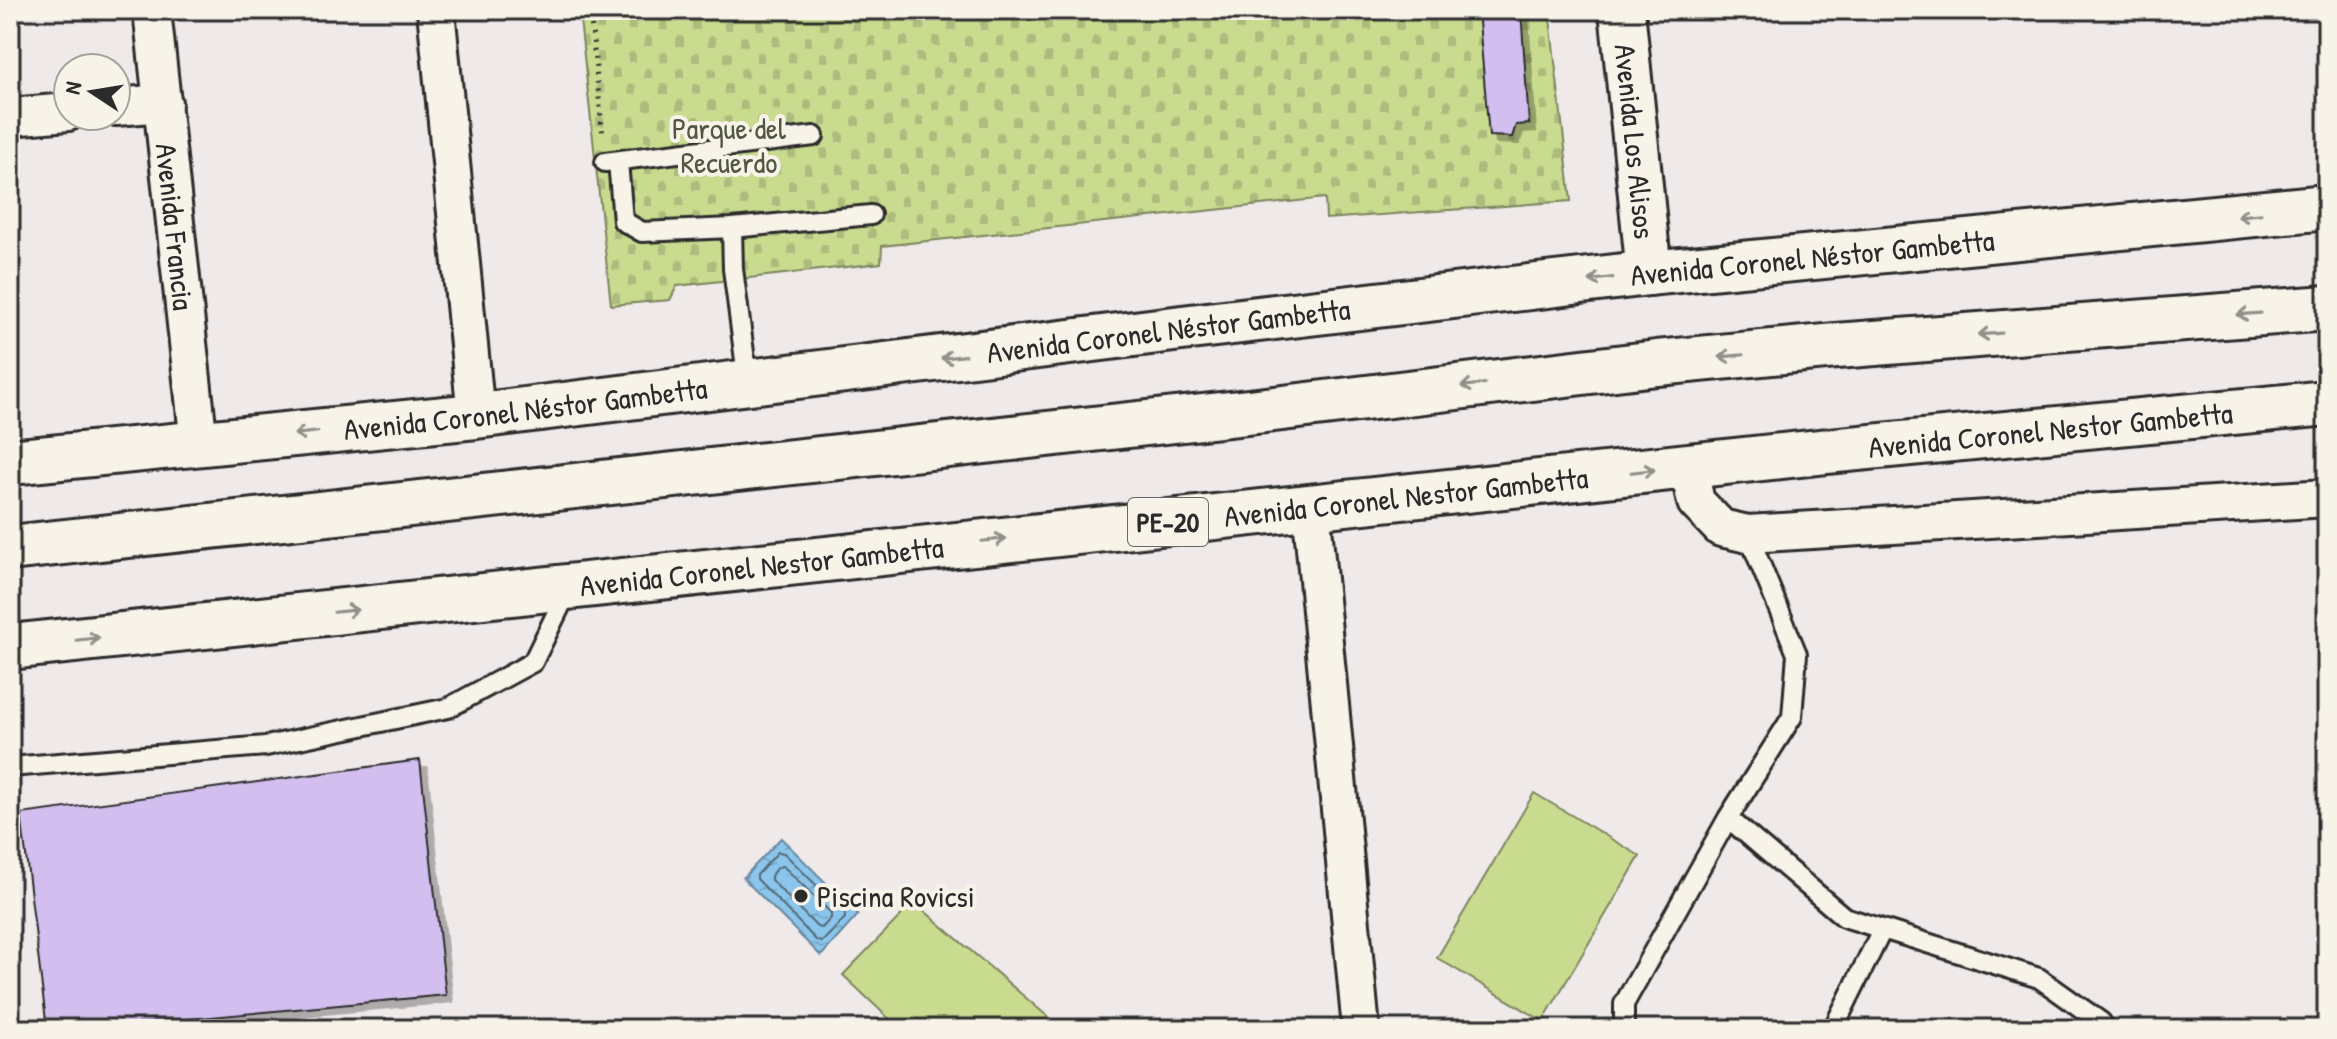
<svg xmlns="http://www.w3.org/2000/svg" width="2337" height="1039" font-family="'Patrick Hand',sans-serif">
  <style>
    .cemetery { fill: url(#cemetery-stones); stroke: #7a835d; stroke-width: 2 }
    .garden { fill: #c9db8f; stroke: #7a835d; stroke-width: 2 }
    .water { fill: url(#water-ripples); stroke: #65879e; stroke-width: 2 }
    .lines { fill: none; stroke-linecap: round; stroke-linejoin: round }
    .shore { stroke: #526978; stroke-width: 2 }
    .building { fill: #d2bff0; stroke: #2b2b2b; stroke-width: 2; filter: url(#shadow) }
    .service-casing { stroke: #2b2b2b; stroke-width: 24 }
    .minor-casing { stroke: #2b2b2b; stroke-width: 42 }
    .tertiary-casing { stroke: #2b2b2b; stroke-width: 50 }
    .trunk-casing { stroke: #2b2b2b; stroke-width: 50 }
    .path { stroke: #2b2b2b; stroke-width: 5; stroke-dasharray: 2 6; stroke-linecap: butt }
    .service { stroke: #f7f3e8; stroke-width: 18 }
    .minor { stroke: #f7f3e8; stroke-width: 36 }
    .tertiary { stroke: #f7f3e8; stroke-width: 44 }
    .trunk { stroke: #f7f3e8; stroke-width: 44 }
    .oneway { stroke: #918f8a }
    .poi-dot { fill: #2b2b2b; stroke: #f7f3e8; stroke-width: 3 }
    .labels { text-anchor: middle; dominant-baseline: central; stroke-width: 8; stroke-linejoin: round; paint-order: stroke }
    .shield { fill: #f7f3e8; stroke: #686764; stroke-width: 2 }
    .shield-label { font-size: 28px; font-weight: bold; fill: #2b2b2b }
    .park-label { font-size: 30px; fill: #525744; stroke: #f7f3e8 }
    .street-label { font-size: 30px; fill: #2b2b2b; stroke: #f7f3e8 }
    .poi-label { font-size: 30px; fill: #2b2b2b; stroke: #f7f3e8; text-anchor: start }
  </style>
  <defs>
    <pattern id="cemetery-stones" width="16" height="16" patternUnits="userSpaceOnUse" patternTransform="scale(2)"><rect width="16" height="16" fill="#c9db8f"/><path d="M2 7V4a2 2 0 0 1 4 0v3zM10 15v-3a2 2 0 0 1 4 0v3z" fill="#adbc7c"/></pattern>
    <pattern id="water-ripples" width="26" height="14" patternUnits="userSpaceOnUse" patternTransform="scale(2)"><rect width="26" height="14" fill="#8cc5eb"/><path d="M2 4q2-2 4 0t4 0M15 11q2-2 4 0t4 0" fill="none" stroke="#79a9ca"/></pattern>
    <filter id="shadow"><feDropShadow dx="7" dy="7" stdDeviation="0" flood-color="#0004"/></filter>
  </defs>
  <rect width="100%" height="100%" fill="#f0e9ea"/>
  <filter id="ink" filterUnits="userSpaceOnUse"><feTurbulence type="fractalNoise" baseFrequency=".0125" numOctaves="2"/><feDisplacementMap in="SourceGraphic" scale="16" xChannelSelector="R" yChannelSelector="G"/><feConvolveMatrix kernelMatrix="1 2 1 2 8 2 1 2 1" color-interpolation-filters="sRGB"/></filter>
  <g filter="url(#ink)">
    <path class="cemetery" d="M579 10H1549L1571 201 1326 219 1325 198 882 246 881 263 677 286 670 300 611 305Z"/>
    <path class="garden" d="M1534 793 1640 856 1543 1021 1437 958Z
      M914 902 1061 1028 1060 1029H900L843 975Z"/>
    <path class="water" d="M781 838 858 915 821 956 743 878Z"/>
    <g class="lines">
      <path class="shore" d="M778 852 784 853 845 914V918L822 942 817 941 757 879V875Z
        M783 866 831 913V918L822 928 817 927 771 880C770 874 777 866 783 866Z"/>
    </g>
    <path class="building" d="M1478 10H1521L1529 124 1516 125 1512 137 1489 136Z
      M420 760 446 995 83 1029H47L21 814Z"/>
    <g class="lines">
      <defs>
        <path id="service" d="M618 161 623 221 642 232 732 228 733 269 748 383
          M605 162 814 136
          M732 228 871 215
          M10 767 266 746 448 708 533 662 569 588
          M1728 818 1844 917 2039 978 2101 1022 2105 1029
          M1624 1029V1004L1728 818 1792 717 1797 654 1748 534
          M1833 1029 1882 930"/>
        <g id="minor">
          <path id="s1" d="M152 10 199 444"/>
          <path d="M436 10 476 416"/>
          <path d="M116 107 163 103"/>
          <path d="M10 117 68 112"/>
          <path d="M1688 466 1696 502 1721 528 1748 534 2327 498"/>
          <path d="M1311 506 1361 1029"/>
        </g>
        <g id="tertiary">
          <path id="s2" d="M1622 10 1649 273"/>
          <path id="s3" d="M10 462 476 416 1190 327 1649 273 2327 207"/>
        </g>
        <g id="trunk">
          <path d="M10 548 1266 410 1657 363 1836 346 2327 308"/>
          <path id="s4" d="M10 647 1828 451 2327 403"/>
        </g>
      </defs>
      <use href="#service" class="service-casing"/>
      <use href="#minor" class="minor-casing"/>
      <use href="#tertiary" class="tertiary-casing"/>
      <use href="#trunk" class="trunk-casing"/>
      <path class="path" d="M590 10 603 137"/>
      <use href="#service" class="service"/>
      <use href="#minor" class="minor"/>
      <use href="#tertiary" class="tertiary"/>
      <use href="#trunk" class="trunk"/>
    </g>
    <defs><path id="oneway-shaft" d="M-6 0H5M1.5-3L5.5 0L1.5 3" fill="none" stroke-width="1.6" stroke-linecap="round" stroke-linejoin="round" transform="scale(2)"/></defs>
    <g class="oneway">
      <use href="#oneway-shaft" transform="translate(2249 215) rotate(174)"/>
      <use href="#oneway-shaft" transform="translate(1601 279) rotate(173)"/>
      <use href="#oneway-shaft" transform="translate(2249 314) rotate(176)"/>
      <use href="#oneway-shaft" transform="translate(1990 334) rotate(176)"/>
      <use href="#oneway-shaft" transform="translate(1731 356) rotate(175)"/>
      <use href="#oneway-shaft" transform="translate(953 357) rotate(173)"/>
      <use href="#oneway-shaft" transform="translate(1473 385) rotate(173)"/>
      <use href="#oneway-shaft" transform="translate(306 433) rotate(174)"/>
      <use href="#oneway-shaft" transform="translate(1643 471) rotate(-6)"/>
      <use href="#oneway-shaft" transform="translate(994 540) rotate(-6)"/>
      <use href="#oneway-shaft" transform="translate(346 611) rotate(-6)"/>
      <use href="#oneway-shaft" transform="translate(88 639) rotate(-6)"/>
    </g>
  </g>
  <circle class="poi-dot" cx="801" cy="896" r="8"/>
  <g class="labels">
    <rect class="shield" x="1128" y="498" width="80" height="48" rx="6"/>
    <g class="shield-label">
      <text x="1168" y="522">PE-20</text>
    </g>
    <g class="park-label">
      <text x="729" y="128">Parque del<tspan x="729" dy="34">Recuerdo</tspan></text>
    </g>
    <g class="street-label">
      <text stroke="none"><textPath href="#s2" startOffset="132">Avenida Los Alisos</textPath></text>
      <text stroke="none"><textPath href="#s1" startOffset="218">Avenida Francia</textPath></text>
      <text stroke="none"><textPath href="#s3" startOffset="1814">Avenida Coronel Néstor Gambetta</textPath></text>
      <text stroke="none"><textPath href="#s3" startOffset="1166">Avenida Coronel Néstor Gambetta</textPath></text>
      <text stroke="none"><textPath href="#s3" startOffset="518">Avenida Coronel Néstor Gambetta</textPath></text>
      <text stroke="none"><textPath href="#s4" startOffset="2052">Avenida Coronel Nestor Gambetta</textPath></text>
      <text stroke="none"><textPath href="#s4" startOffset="1404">Avenida Coronel Nestor Gambetta</textPath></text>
      <text stroke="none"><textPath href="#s4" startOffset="756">Avenida Coronel Nestor Gambetta</textPath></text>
    </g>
    <g class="poi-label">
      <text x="817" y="896">Piscina Rovicsi</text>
    </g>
  </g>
  <rect width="2337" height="1039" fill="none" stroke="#f7f3e8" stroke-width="40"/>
  <rect x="20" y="20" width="2297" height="999" fill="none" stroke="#2b2b2b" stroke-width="3" filter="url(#ink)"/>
  <g transform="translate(92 92) rotate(282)"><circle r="38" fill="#f7f3e8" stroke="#a5a39c" stroke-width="2"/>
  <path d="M0-6L14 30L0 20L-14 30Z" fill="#2b2b2b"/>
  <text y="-12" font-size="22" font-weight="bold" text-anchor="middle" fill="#2b2b2b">N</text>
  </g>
</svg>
